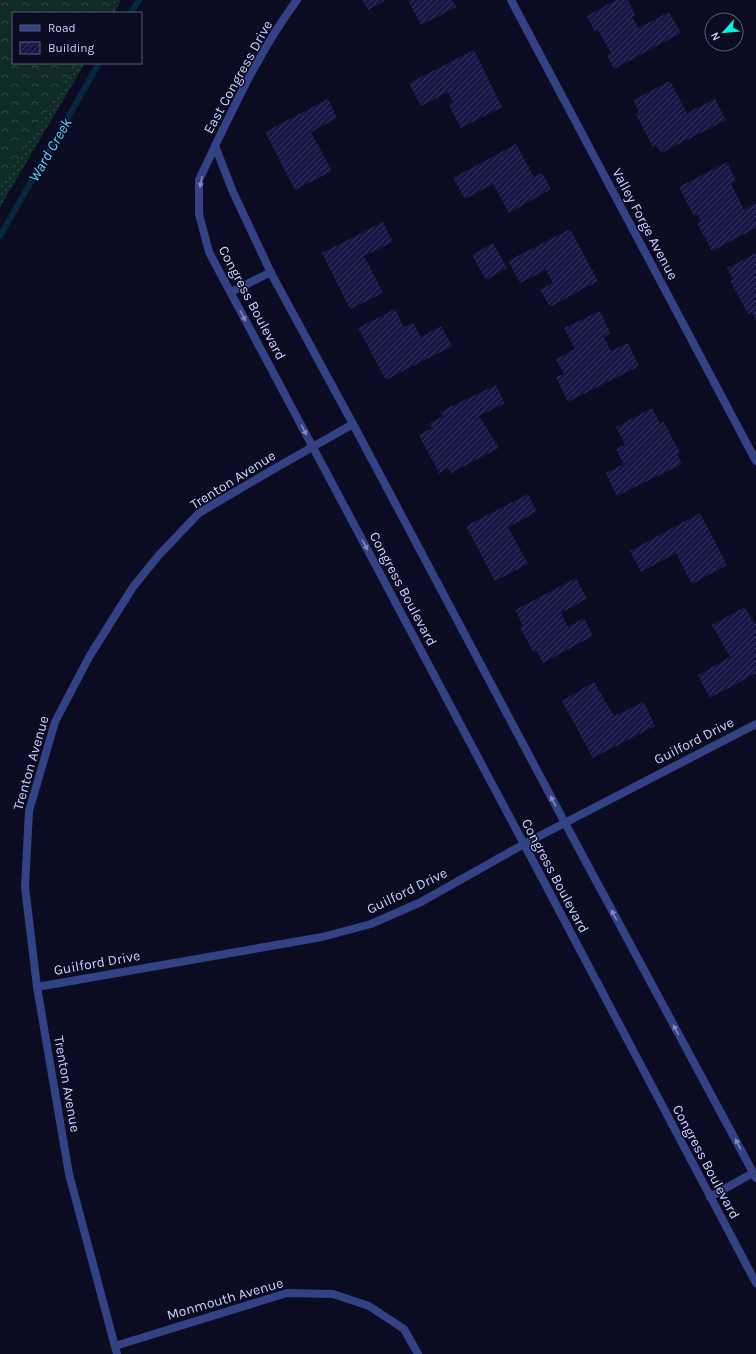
<svg xmlns="http://www.w3.org/2000/svg" width="756" height="1354" font-family="Karla,sans-serif">
  <style>
    .grass { fill: url(#grass-dots) }
    .forest { fill: url(#forest-crowns) }
    .lines { fill: none; stroke-linecap: round; stroke-linejoin: round }
    .stream { stroke: #052841; stroke-width: 6 }
    .building { fill: url(#building-hatch) }
    .minor { stroke: #334185; stroke-width: 8 }
    .tertiary { stroke: #334185; stroke-width: 8 }
    .oneway { fill: #8089c2 }
    .labels { text-anchor: middle; dominant-baseline: central; stroke-width: 3; stroke-linejoin: round; paint-order: stroke }
    .street-label { font-size: 14px; fill: #ccd1ff; stroke: #0b0c22 }
    .water-label { font-size: 15px; font-style: italic; fill: #5ad6ff; stroke: #0b0c22 }
  </style>
  <defs>
    <pattern id="grass-dots" width="8" height="8" patternUnits="userSpaceOnUse"><rect width="8" height="8" fill="#0e2c25"/><path d="M2 2h.1M6 6h.1" fill="none" stroke="#304a46" stroke-width="1.8" stroke-linecap="round"/></pattern>
    <pattern id="forest-crowns" width="20" height="18" patternUnits="userSpaceOnUse"><rect width="20" height="18" fill="#0e2c25"/><path d="M2 6a3 3 0 1 1 6 0M12 15a3 3 0 1 1 6 0" fill="none" stroke="#304a46"/></pattern>
    <pattern id="building-hatch" width="6" height="6" patternUnits="userSpaceOnUse"><rect width="6" height="6" fill="#161744"/><path d="M-1 1l2-2M0 6l6-6M5 7l2-2" fill="none" stroke="#373860"/></pattern>
  </defs>
  <rect width="100%" height="100%" fill="#0b0c22"/>
  <path class="grass" d="M0 0H121L114 13H13V63H85L0 207Z"/>
  <path class="forest" d="M0 0H115L107 13H13V63H77L0 188Z"/>
  <g class="lines">
    <path class="stream" d="M131 13 139 0
      M0 236 99 63"/>
  </g>
  <path class="building" d="M362 0H386L368 10Z
    M408 0H452L456 7 421 25Z
    M616 0H628L635 15 632 17 638 28 669 12 681 33 614 69 607 55 611 53 598 30 595 32 587 16Z
    M474 50 502 107 461 128 449 105 453 103 448 92 421 106 409 83Z
    M670 81 687 113 715 99 726 120 661 153 656 145 653 147 636 114 639 112 633 100Z
    M328 99 337 118 311 132 332 171 295 190 265 132Z
    M516 144 534 177 542 173 551 189 509 213 493 184 465 199 453 178Z
    M727 162 736 181 731 184 744 210 756 203V228L712 251 697 223 701 221 697 214 694 216 679 187Z
    M383 222 393 242 364 256 383 293 350 309 322 253Z
    M570 229 598 281 550 307 540 290 553 283 546 270 520 283 508 261Z
    M493 243 507 268 486 280 472 255Z
    M756 253V320L752 312 748 314 730 281 733 279 727 268Z
    M395 309 404 327 413 323 421 337 441 326 452 346 386 380 358 328Z
    M600 311 610 333 604 337 611 351 628 343 639 366 568 402 556 377 564 374 556 359 575 349 564 328Z
    M496 385 505 403 479 416 499 448 451 473 448 468 439 473 419 435 432 428 430 423 443 416 440 412Z
    M652 408 660 424 664 422 680 453 677 454 682 464 617 496 606 473 624 464 616 449 625 445 616 427Z
    M528 494 537 512 508 527 528 564 495 581 466 526Z
    M700 513 727 565 692 584 676 553 641 572 630 551Z
    M576 578 587 599 561 613 568 627 584 618 593 636 543 663 537 651 533 652 520 627 523 626 515 610Z
    M745 607 754 623 756 621V673L710 698 698 675 730 657 712 625Z
    M594 682 614 716 644 702 655 726 593 758 562 701Z"/>
  <g class="lines">
    <path class="minor" d="M511 0 756 461
      M215 146C239 96 264 44 297 0
      M37 987 322 937 371 924 421 902 524 844 756 724
      M115 1346 287 1293 333 1294 369 1306 404 1329 418 1354
      M117 1354 69 1174 37 987 25 887 29 811 55 722 89 657 133 587 159 555 199 513 272 470 353 424"/>
    <path class="tertiary" d="M215 146 199 180V214L209 252 524 844 756 1283
      M215 146 233 192 272 275 353 424 565 823 756 1178
      M231 292 271 272
      M710 1197 753 1173"/>
  </g>
  <defs><path id="oneway-solid" d="M-6-.8H1V-3.2L6.5 0L1 3.2V.8H-6Z"/></defs>
  <g class="oneway">
    <use href="#oneway-solid" transform="translate(201 182) rotate(101)"/>
    <use href="#oneway-solid" transform="translate(243 316) rotate(62)"/>
    <use href="#oneway-solid" transform="translate(304 430) rotate(62)"/>
    <use href="#oneway-solid" transform="translate(365 545) rotate(62)"/>
    <use href="#oneway-solid" transform="translate(553 801) rotate(-118)"/>
    <use href="#oneway-solid" transform="translate(614 915) rotate(-118)"/>
    <use href="#oneway-solid" transform="translate(676 1030) rotate(-118)"/>
    <use href="#oneway-solid" transform="translate(738 1144) rotate(-118)"/>
  </g>
  <g class="labels">
    <g class="street-label">
      <text transform="translate(238 77) rotate(-61)">East Congress Drive</text>
      <text transform="translate(645 224) rotate(62)">Valley Forge Avenue</text>
      <text transform="translate(252 303) rotate(62)">Congress Boulevard</text>
      <text transform="translate(233 480) rotate(-32)">Trenton Avenue</text>
      <text transform="translate(403 589) rotate(62)">Congress Boulevard</text>
      <text transform="translate(694 741) rotate(-27)">Guilford Drive</text>
      <text transform="translate(31 763) rotate(-74)">Trenton Avenue</text>
      <text transform="translate(555 876) rotate(62)">Congress Boulevard</text>
      <text transform="translate(407 891) rotate(-26)">Guilford Drive</text>
      <text transform="translate(97 963) rotate(-10)">Guilford Drive</text>
      <text transform="translate(67 1084) rotate(80)">Trenton Avenue</text>
      <text transform="translate(706 1162) rotate(62)">Congress Boulevard</text>
      <text transform="translate(225 1299) rotate(-16)">Monmouth Avenue</text>
    </g>
    <g class="water-label">
      <text transform="translate(50 150) rotate(-60)">Ward Creek</text>
    </g>
  </g>
  <rect x="12" y="12" width="130" height="52" fill="#0b0c22" stroke="#585b7a"/>
  <rect x="20" y="25" width="20" height="6" fill="#334185" stroke="#585b7a"/>
  <text x="48" y="32" font-size="12" fill="#ccd1ff">Road</text>
  <rect x="20" y="42" width="20" height="12" fill="url(#building-hatch)" stroke="#585b7a"/>
  <text x="48" y="52" font-size="12" fill="#ccd1ff">Building</text>
  <g transform="translate(724 32) rotate(243)"><circle r="19" fill="#0b0c22" stroke="#585b7a"/>
  <path d="M0-3L7 15L0 10L-7 15Z" fill="#00f7db"/>
  <text y="-6" font-size="11" font-weight="bold" text-anchor="middle" fill="#ccd1ff">N</text>
  </g>
</svg>
